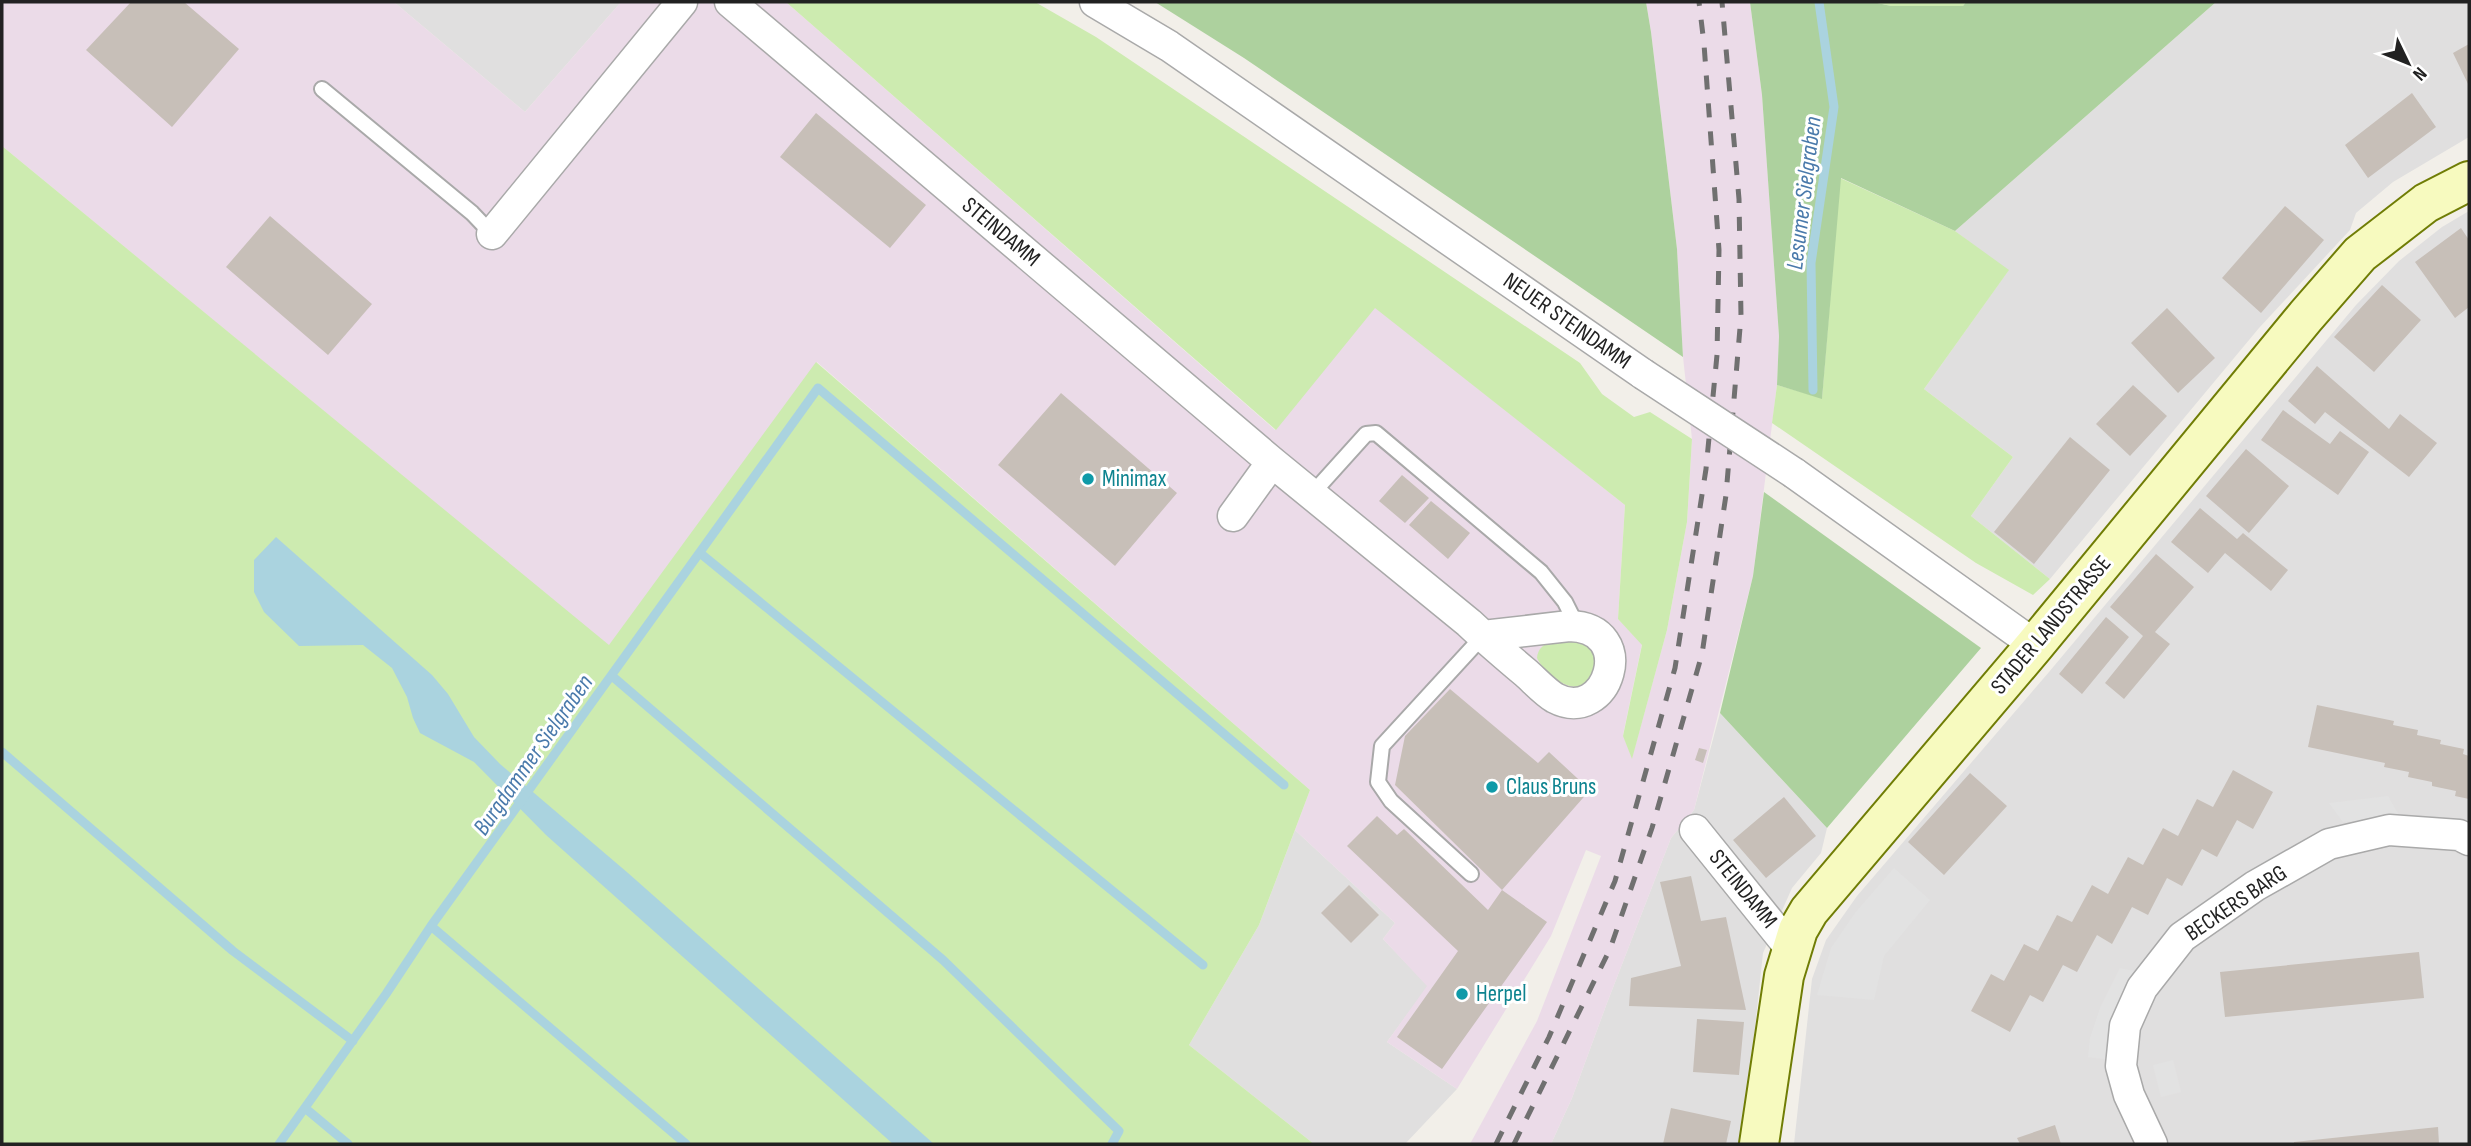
<svg xmlns="http://www.w3.org/2000/svg" width="2471" height="1146" font-family="'Sofia Sans Condensed',sans-serif">
  <style>
    .residential { fill: #e0dfdf }
    .industrial { fill: #ebdbe8 }
    .grass { fill: #cdebb0 }
    .forest { fill: #add19e }
    .parking { fill: #e2e2e2 }
    .water { fill: #aad3df }
    .lines { fill: none; stroke-linecap: round; stroke-linejoin: round }
    .stream { stroke: #aad3df; stroke-width: 9 }
    .building { fill: #c7bfb8 }
    .lane-casing { stroke: #a9a9a9; stroke-width: 18 }
    .street-casing { stroke: #a9a9a9; stroke-width: 33 }
    .secondary-casing { stroke: #707d05; stroke-width: 42 }
    .lane { stroke: #fff; stroke-width: 14 }
    .street { stroke: #fff; stroke-width: 30 }
    .secondary { stroke: #f7fabf; stroke-width: 38 }
    .rail { stroke: #707070; stroke-width: 5; stroke-dasharray: 14 14; stroke-linecap: butt }
    .street-bridge-casing { stroke: #a9a9a9; stroke-width: 33; stroke-linecap: butt }
    .street-bridge { stroke: #fff; stroke-width: 30 }
    .culture-dot { fill: #0f9aa8; stroke: #fff; stroke-width: 2.5 }
    .labels { text-anchor: middle; dominant-baseline: central; stroke-width: 6; stroke-linejoin: round; paint-order: stroke }
    .street-label { font-size: 23px; fill: #222; stroke: #fff }
    .culture-label { font-size: 23px; fill: #0d838f; stroke: #fff; text-anchor: start }
    .water-label { font-size: 24px; font-style: italic; fill: #4a7aab; stroke: #fff }
  </style>
  <rect width="100%" height="100%" fill="#f2efe9"/>
  <path class="residential" d="M394 2H621L525 112Z
    M2216 2H2469V137L2393 182 2356 213 2350 230 2259 328 2050 579 1971 516 2013 457 1924 389 2008 271 1955 231Z
    M2469 211V1144H1794L1812 979 1826 940 1857 896 2049 672 2356 305 2399 261 2442 227Z
    M1720 713 1827 828 1821 853 1792 888 1763 953 1750 1075 1739 1144H1551L1572 1098 1607 1003 1671 838 1694 810Z
    M1295 830 1395 923 1383 939 1428 986 1387 1042 1457 1089 1405 1144H1314L1189 1045 1259 925Z"/>
  <path class="industrial" d="M2 2H394L525 112 621 2H786L1275 430 1375 307 1625 505 1618 619 1642 644 1623 735 1632 758 1667 630 1687 522 1692 439 1683 357 1677 249 1651 32 1646 2H1750L1762 95 1779 336 1777 385 1753 576 1694 810 1671 838 1607 1003 1572 1098 1551 1144H1470L1537 1021 1601 856 1586 850 1551 936 1457 1089 1387 1042 1427 986 1383 939 1395 923 1295 830 1310 790 817 362 609 646 2 146Z"/>
  <path class="grass" d="M786 2H1035L1096 37 1580 363 1602 394 1634 417 1650 412 1692 439 1687 522 1667 630 1632 759 1623 736 1642 645 1618 619 1625 505 1375 308 1276 430Z
    M1873 2H1966L1963 6H1891Z
    M2 146 609 645 816 362 1310 790 1259 925 1189 1045 1314 1144H2Z
    M1840 178 1955 231 2009 270 1924 389 2013 457 1971 516 2050 579 2033 595 1976 563 1772 423 1777 385 1822 398Z
    M1570 641C1594 644 1595 651 1595 673 1592 677 1587 683 1583 685 1567 693 1543 671 1537 658 1539 640 1556 642 1570 641Z"/>
  <path class="forest" d="M1155 2H1646L1651 32 1677 249 1683 357 1244 58Z
    M1750 2H1873L1891 6H1963L1966 2H2216L1955 231 1841 178 1822 399 1777 385 1779 336 1762 95Z
    M1764 492 1981 648 1827 828 1720 713 1753 576Z"/>
  <path class="parking" d="M2388 796 2400 817 2343 822 2329 803Z
    M1894 868 1930 900 1884 956 1874 1000 1817 995 1831 948 1855 913Z
    M2120 968 2135 971 2124 999 2112 1060 2088 1057 2090 1038 2100 1008Z
    M2173 1060 2181 1092 2161 1097 2153 1065Z"/>
  <path class="water" d="M276 537 432 675 448 694 474 737 500 764 628 873 934 1144H893L546 835 474 762 420 733 413 718 407 697 392 668 363 645 299 646 264 612 254 592V560Z"/>
  <g class="lines">
    <path class="stream" d="M1813 390 1811 263 1834 107 1819 2
      M700 553 1203 965
      M612 676 943 960 1119 1131 1112 1144
      M2 752 233 951 353 1041
      M431 926 686 1144
      M305 1108 348 1144
      M279 1144 386 994 431 926 818 388 1284 785"/>
  </g>
  <path class="building" d="M131 2H184L239 49 172 127 86 50Z
    M2469 44V86L2453 53Z
    M2412 93 2436 127 2368 178 2345 145Z
    M816 113 926 205 890 248 780 157Z
    M2285 206 2324 240 2261 313 2222 278Z
    M270 216 372 304 328 355 226 267Z
    M2461 228 2469 240V307L2455 318 2415 262Z
    M2382 285 2421 320 2374 372 2334 337Z
    M2167 308 2215 358 2178 393 2131 343Z
    M2317 366 2389 429 2400 414 2437 443 2409 477 2325 412 2315 424 2288 401Z
    M2133 385 2167 416 2130 456 2096 424Z
    M1061 393 1177 493 1115 566 998 465Z
    M2283 410 2330 444 2340 431 2369 452 2338 495 2261 440Z
    M2070 437 2110 470 2034 564 1994 532Z
    M2246 449 2289 486 2249 533 2206 496Z
    M1402 475 1429 498 1405 523 1379 501Z
    M1431 501 1470 533 1448 559 1409 525Z
    M2200 508 2237 539 2243 533 2288 570 2271 591 2225 553 2208 573 2171 542Z
    M2156 554 2194 587 2155 632 2170 644 2124 699 2105 683 2143 636 2110 607Z
    M2106 617 2129 637 2082 694 2059 674Z
    M1450 689 1538 763 1549 752 1590 790 1502 890 1547 922 1442 1069 1397 1037 1458 951 1347 846 1377 816 1397 835 1404 829 1488 910 1502 890 1395 785 1405 736Z
    M2317 705 2394 721 2393 725 2418 730 2417 735 2441 740 2440 744 2464 749 2463 754 2469 756V799L2455 796 2456 791 2432 786V782L2408 777 2409 772 2384 767 2385 763 2308 747Z
    M1699 748 1707 750 1703 763 1695 760Z
    M2233 770 2273 792 2253 829 2237 820 2217 857 2202 849 2182 886 2167 878 2148 915 2132 907 2112 944 2097 935 2077 972 2063 965 2043 1002 2030 995 2010 1032 1971 1011 1991 974 2004 981 2024 944 2038 951 2057 915 2072 922 2092 885 2108 894 2128 857 2143 865 2163 828 2178 836 2197 799 2213 807Z
    M1970 773 2007 806 1944 875 1908 842Z
    M1784 797 1816 836 1766 878 1733 840Z
    M1691 876 1701 921 1726 917 1746 1010 1629 1006 1631 978 1681 966 1660 882Z
    M1349 885 1379 915 1351 943 1321 913Z
    M2419 952 2424 998 2225 1017 2220 972Z
    M1697 1019 1744 1022 1739 1075 1693 1072Z
    M1671 1108 1731 1121 1726 1144H1663Z
    M2055 1125 2061 1144H2020L2017 1138Z
    M2438 1127 2439 1144H2294V1142Z"/>
  <g class="lines">
    <defs>
      <path id="lane" d="M322 89 472 213 492 234
        M1311 495 1366 434 1376 433 1541 572 1565 602 1577 626
        M1471 874 1391 801 1378 782 1382 746 1483 636"/>
      <path id="street" d="M730 2 1272 462 1469 623C1487 640 1507 657 1526 673 1535 681 1545 692 1555 698 1608 726 1640 627 1569 626L1483 636
        M1095 2 1169 46 1643 374
        M492 234 682 2
        M1794 473 2035 645
        M1233 516 1272 462
        M1695 830 1791 949
        M2152 1144 2129 1095 2121 1066 2125 1026 2142 988 2182 937 2255 886 2329 844 2389 830 2459 835 2469 840"/>
      <path id="secondary" d="M1759 1144 1784 976 1798 930 1809 911 2035 645 2306 316 2360 254 2426 203 2469 181"/>
    </defs>
    <use href="#lane" class="lane-casing"/>
    <use href="#street" class="street-casing"/>
    <use href="#secondary" class="secondary-casing"/>
    <use href="#lane" class="lane"/>
    <use href="#street" class="street"/>
    <use href="#secondary" class="secondary"/>
    <path class="rail" d="M1496 1144 1549 1037 1615 881 1675 668 1706 469 1717 355 1719 250 1704 44 1699 2
      M1514 1144 1610 949 1652 828 1702 654 1726 495 1741 316 1739 199 1722 2"/>
    <defs>
      <path id="street-bridge" d="M1643 374 1794 473"/>
    </defs>
    <use href="#street-bridge" class="street-bridge-casing"/>
    <use href="#street-bridge" class="street-bridge"/>
  </g>
  <g class="culture-dot">
    <circle cx="1088" cy="479" r="7"/>
    <circle cx="1492" cy="787" r="7"/>
    <circle cx="1462" cy="994" r="7"/>
  </g>
  <g class="labels">
    <g class="street-label">
      <text transform="translate(1001 232) rotate(40)">STEINDAMM</text>
      <text transform="translate(1567 321) rotate(35)">NEUER STEINDAMM</text>
      <text transform="translate(2051 625) rotate(-50)">STADER LANDSTRASSE</text>
      <text transform="translate(1743 889) rotate(51)">STEINDAMM</text>
      <text transform="translate(2236 903) rotate(-34)">BECKERS BARG</text>
    </g>
    <g class="culture-label">
      <text x="1102" y="479">Minimax</text>
      <text x="1506" y="787">Claus Bruns</text>
      <text x="1476" y="994">Herpel</text>
    </g>
    <g class="water-label">
      <text transform="translate(1804 193) rotate(-83)">Lesumer Sielgraben</text>
      <text transform="translate(533 755) rotate(-55)">Burgdammer Sielgraben</text>
    </g>
  </g>
  <rect width="2471" height="1146" fill="none" stroke="#222222" stroke-width="7"/>
  <g transform="translate(2408 63) rotate(133)" stroke="#ffffff" stroke-width="5" paint-order="stroke">
  <path d="M0-5L12 26L0 18L-12 26Z" fill="#222222"/>
  <text y="-10" font-size="19" font-weight="bold" text-anchor="middle" fill="#222222">N</text>
  </g>
</svg>
